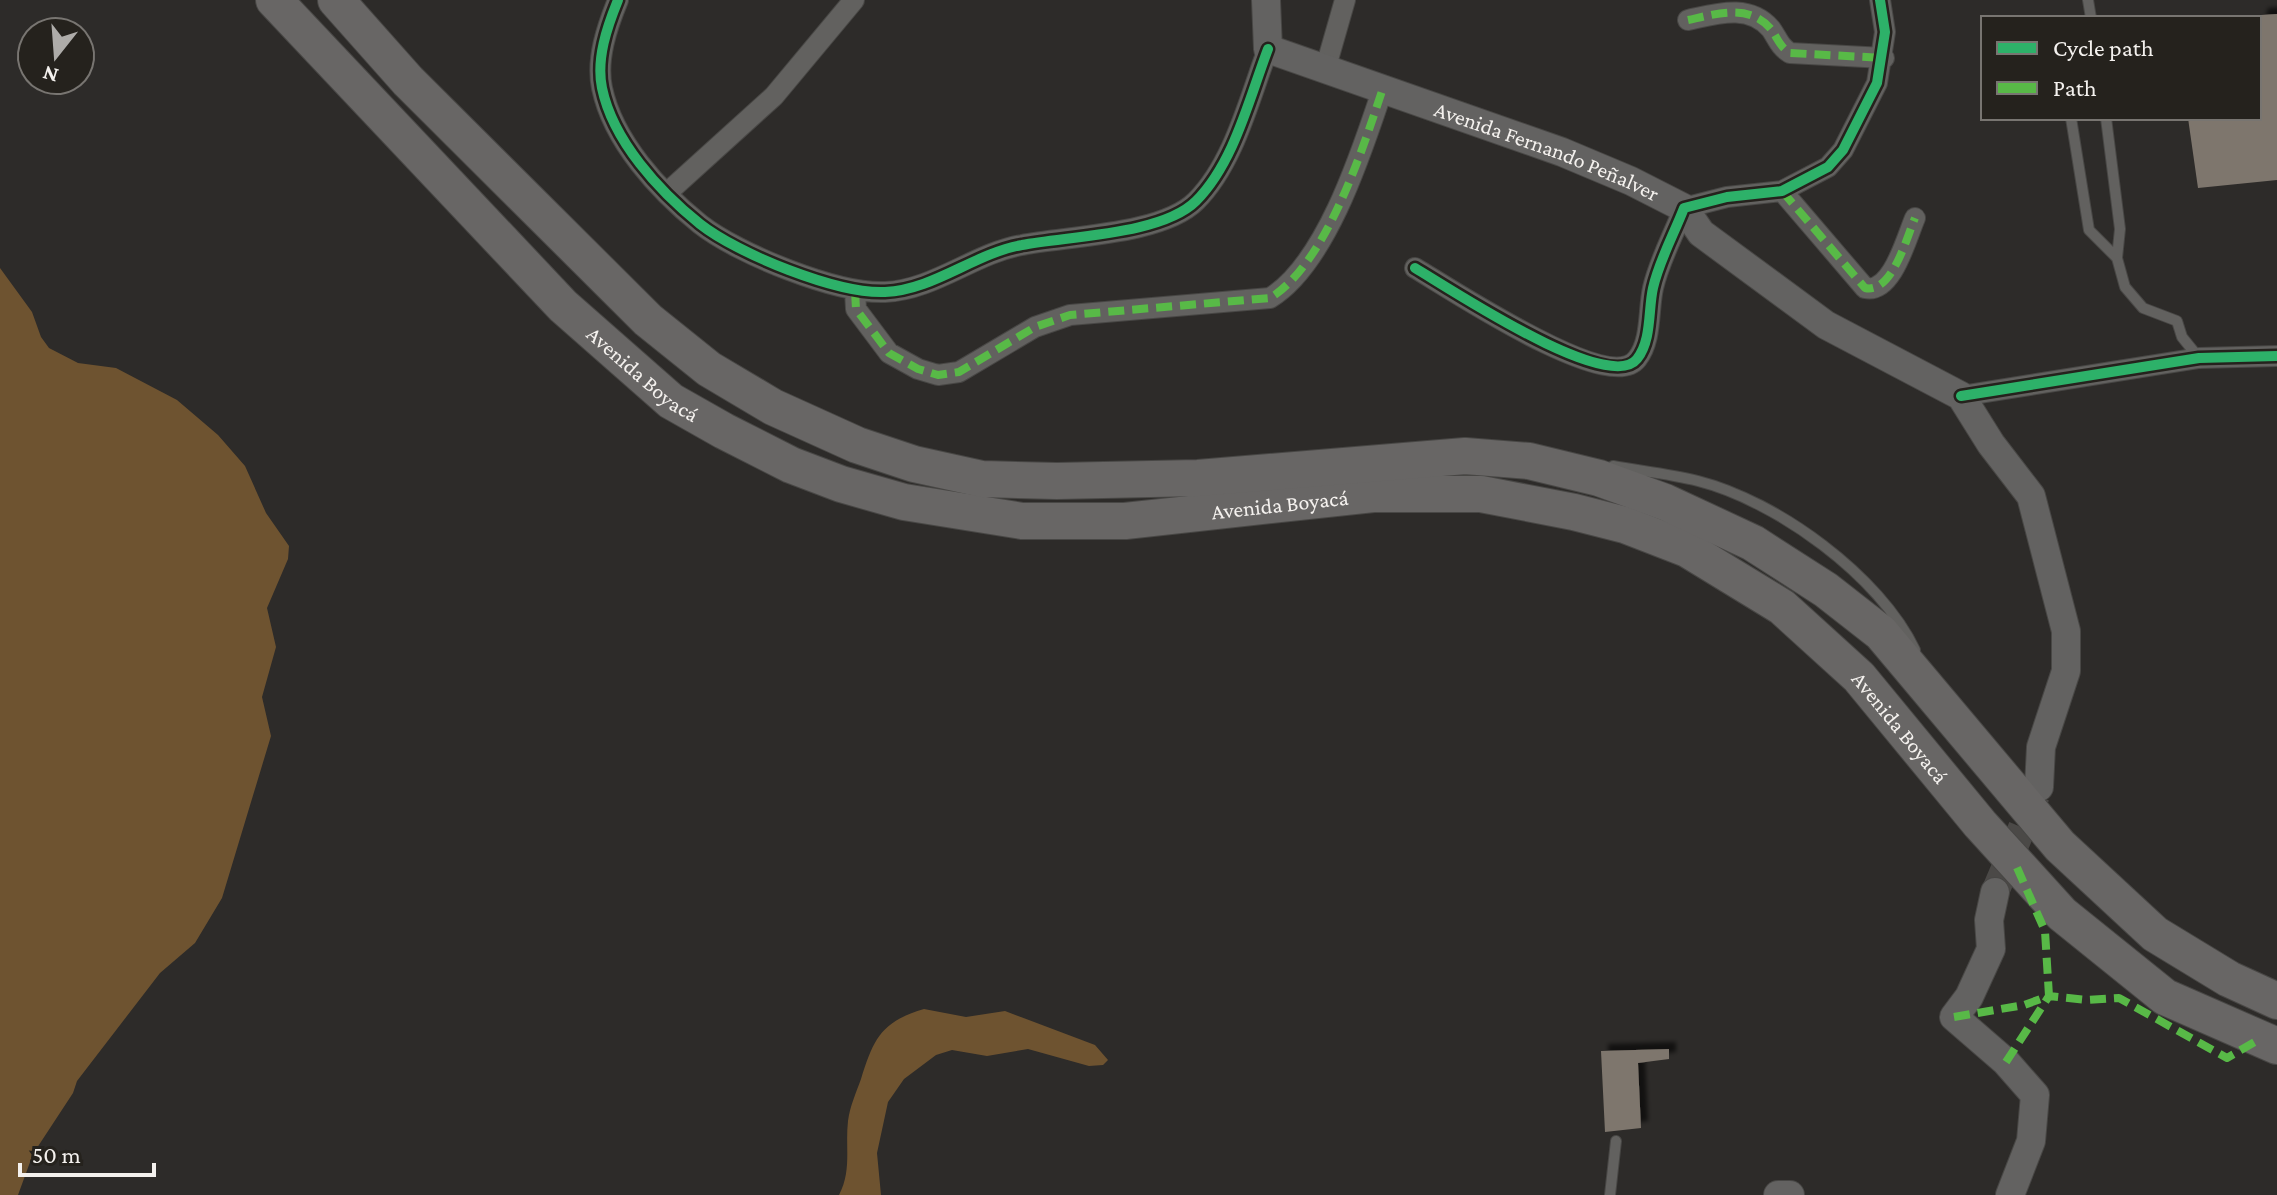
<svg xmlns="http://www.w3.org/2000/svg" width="2277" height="1195" font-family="'Crimson Pro',serif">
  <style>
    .forest { fill: #6e5330 }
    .building { fill: #7e766d; filter: url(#shadow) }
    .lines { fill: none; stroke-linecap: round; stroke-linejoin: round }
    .secondary-tunnel { stroke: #4b4947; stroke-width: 28; stroke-dasharray: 28 14; stroke-linecap: butt }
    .lane-casing { stroke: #484745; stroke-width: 12 }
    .street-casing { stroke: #484745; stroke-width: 22 }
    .secondary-casing { stroke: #484745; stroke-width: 30 }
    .highway-casing { stroke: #484745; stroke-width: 38 }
    .lane { stroke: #62615f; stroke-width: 10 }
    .street { stroke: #62615f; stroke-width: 20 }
    .secondary { stroke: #636261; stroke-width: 28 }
    .highway { stroke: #686665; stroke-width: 36 }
    .quiet { stroke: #58b947; stroke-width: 8; stroke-dasharray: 16 8; stroke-linecap: butt }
    .cycleway-casing { stroke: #25221d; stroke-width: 15 }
    .cycleway { stroke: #2db169; stroke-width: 10 }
    .labels { text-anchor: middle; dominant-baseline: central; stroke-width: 8; stroke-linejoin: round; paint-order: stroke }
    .street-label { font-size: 22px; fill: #f4f1ee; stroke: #25221d }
  </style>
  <defs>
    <filter id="shadow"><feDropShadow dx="7" dy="-7" stdDeviation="2" flood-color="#0009"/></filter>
  </defs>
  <rect width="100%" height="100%" fill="#2d2b29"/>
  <path class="forest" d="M0 268 32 312 41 337 49 348 78 363 116 368 177 400 218 435 245 466 266 513 289 546 288 559 267 608 276 647 262 697 271 736 222 898 195 943 160 973 77 1081 73 1093 33 1154 18 1195H0Z
    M924 1009 966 1017 1005 1011 1095 1045 1108 1060 1103 1065 1089 1066 1028 1049 987 1056 952 1050 936 1055 904 1079 888 1102 877 1153 881 1195H839C852 1170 845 1147 848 1121 850 1106 856 1093 861 1079 874 1038 881 1022 924 1009Z"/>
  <path class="building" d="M2277 14V180L2198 188 2188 118H2259V23L2261 15Z
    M1669 1049V1059L1638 1063 1641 1128 1605 1132 1601 1051Z"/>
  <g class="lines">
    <path class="secondary-tunnel" d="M1995 892 2036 795"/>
    <defs>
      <path id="lane" d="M2088 0 2091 18
        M2071 118 2089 230 2117 258
        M2106 118 2120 229 2117 258 2125 287 2143 308 2177 321 2182 337 2199 358
        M1613 466C1641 471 1670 474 1698 481 1777 501 1880 576 1915 650
        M1610 1195 1616 1141"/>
      <path id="street" d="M618 0C607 27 596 59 602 88 613 141 659 191 700 224 738 254 837 294 885 292 934 290 975 253 1022 245 1067 236 1162 235 1196 201 1234 163 1249 99 1268 49
        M1688 20C1716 14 1749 3 1771 29 1778 39 1779 46 1790 53L1884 58
        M1325 70 1345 0
        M1782 191 1865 288C1892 294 1906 239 1915 218
        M668 192 774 96 854 0
        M1415 268C1449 288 1609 395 1637 359 1652 340 1648 310 1653 288 1659 261 1674 234 1684 208L1727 197 1782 191 1828 167 1843 150 1877 83 1885 32 1880 0
        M855 291 856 309 889 353 918 369 938 375 959 372 1035 327 1070 315 1270 298C1326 264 1362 151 1382 91
        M1961 396 2199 358 2277 356"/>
      <g id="secondary">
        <path id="s1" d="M1266 0 1268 49 1562 152 1631 181 1684 208 1701 233 1826 325 1961 396 1991 444 2031 496 2066 631V671L2041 747 2039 787"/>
        <path d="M1995 892 1989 920 1991 949 1969 997 1954 1017 2006 1062 2035 1095 2031 1141 2010 1195"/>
        <path d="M1778 1195H1790"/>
      </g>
      <g id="highway">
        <path id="s2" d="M274 0 563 306 671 401 724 431 791 465 841 484 904 502 1022 521H1125L1373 494H1481L1574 512 1625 525 1687 549 1782 607 1859 677 1980 824 2062 914 2165 997 2277 1046"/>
        <path d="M336 0 408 81 648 320 709 369 773 407 857 445 914 464 982 479 1057 481 1198 478 1465 456 1529 461 1599 478 1665 502 1753 543 1826 590 1881 633 2060 846 2155 934 2229 979 2277 1001"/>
      </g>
    </defs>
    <use href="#lane" class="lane-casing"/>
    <use href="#street" class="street-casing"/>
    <use href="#secondary" class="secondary-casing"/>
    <use href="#highway" class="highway-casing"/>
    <use href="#lane" class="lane"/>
    <use href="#street" class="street"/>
    <use href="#secondary" class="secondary"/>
    <use href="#highway" class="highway"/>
    <path class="quiet" d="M1688 20C1716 14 1749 3 1771 29 1778 39 1779 46 1790 53L1884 58
      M1782 191 1865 288C1892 294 1906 239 1915 218
      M855 291 856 309 889 353 918 369 938 375 959 372 1035 327 1070 315 1270 298C1326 264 1362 151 1382 91
      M1954 1017 2024 1005 2049 996 2045 931 2015 863
      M2006 1062 2049 996 2087 1000 2119 998 2227 1058 2260 1039"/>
    <defs>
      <path id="cycleway" d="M618 0C607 27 596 59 602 88 613 141 659 191 700 224 738 254 837 294 885 292 934 290 975 253 1022 245 1067 236 1162 235 1196 201 1234 163 1249 99 1268 49
        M1415 268C1449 288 1609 395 1637 359 1652 340 1648 310 1653 288 1659 261 1674 234 1684 208L1727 197 1782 191 1828 167 1843 150 1877 83 1885 32 1880 0
        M1961 396 2199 358 2277 356"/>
    </defs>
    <use href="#cycleway" class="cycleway-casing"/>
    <use href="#cycleway" class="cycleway"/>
  </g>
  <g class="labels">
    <g class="street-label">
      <text stroke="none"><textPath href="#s1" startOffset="346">Avenida Fernando Peñalver</textPath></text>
      <text stroke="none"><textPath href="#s2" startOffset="526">Avenida Boyacá</textPath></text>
      <text stroke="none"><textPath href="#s2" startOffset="1198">Avenida Boyacá</textPath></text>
      <text stroke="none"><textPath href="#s2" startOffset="1894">Avenida Boyacá</textPath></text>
    </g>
  </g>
  <rect x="1981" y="16" width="280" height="104" fill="#25221d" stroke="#787571" stroke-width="2"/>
  <rect x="1997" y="42" width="40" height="12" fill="#2db169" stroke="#787571" stroke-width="2"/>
  <text x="2053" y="56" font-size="24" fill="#f4f1ee">Cycle path</text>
  <rect x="1997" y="82" width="40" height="12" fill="#58b947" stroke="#787571" stroke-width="2"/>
  <text x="2053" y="96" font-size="24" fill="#f4f1ee">Path</text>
  <g transform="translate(56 56) rotate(197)"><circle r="38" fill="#25221d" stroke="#787571" stroke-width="2"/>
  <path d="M0-6L14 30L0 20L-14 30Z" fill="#aeaca9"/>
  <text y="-12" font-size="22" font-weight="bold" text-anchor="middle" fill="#f4f1ee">N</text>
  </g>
  <path d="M20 1163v12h134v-12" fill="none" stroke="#f4f1ee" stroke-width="4"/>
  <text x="32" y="1163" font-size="24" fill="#f4f1ee" stroke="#25221d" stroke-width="6" paint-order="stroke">50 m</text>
</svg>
